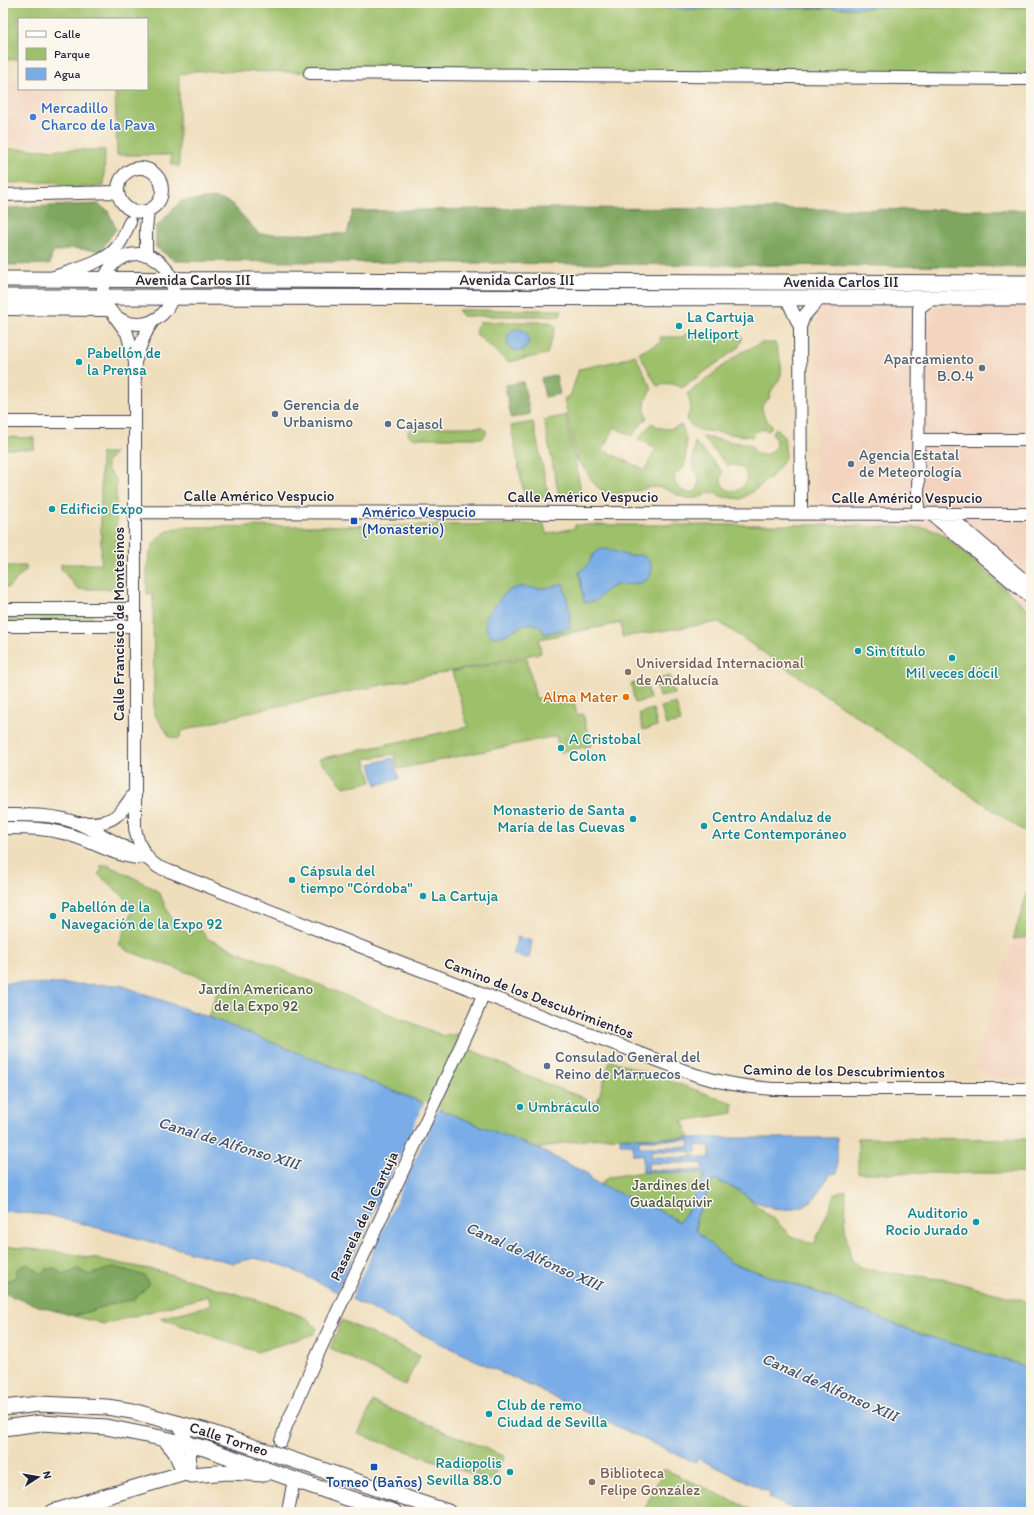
<svg xmlns="http://www.w3.org/2000/svg" width="1034" height="1515" font-family="Itim,sans-serif">
  <style>
    .built { fill: #f3d4bf }
    .green { fill: #9dc06a; stroke: #607152; fill-rule: evenodd }
    .forest { fill: #7ea65e; stroke: #50644c }
    .water { fill: #7aade7; stroke: #4e6891; fill-rule: evenodd }
    .pier { fill: #efdebc }
    .lines { fill: none; stroke-linecap: round; stroke-linejoin: round }
    .minor-casing { stroke: #413e4e; stroke-width: 14 }
    .major-casing { stroke: #413e4e; stroke-width: 17 }
    .minor { stroke: #fff; stroke-width: 12 }
    .major { stroke: #fff; stroke-width: 15 }
    .shop-dot { fill: #3f7fe0; stroke: #fbf7ec; stroke-width: 1.5 }
    .culture-dot { fill: #0f9aa8; stroke: #fbf7ec; stroke-width: 1.5 }
    .service-dot { fill: #5c6f8a; stroke: #fbf7ec; stroke-width: 1.5 }
    .transit-dot { fill: #1a4fb4; stroke: #fbf7ec; stroke-width: 1.5 }
    .education-dot { fill: #8d6e63; stroke: #fbf7ec; stroke-width: 1.5 }
    .food-dot { fill: #e8710a; stroke: #fbf7ec; stroke-width: 1.5 }
    .labels { text-anchor: middle; dominant-baseline: central; stroke-width: 3; stroke-linejoin: round; paint-order: stroke }
    .shop-label { font-size: 15px; fill: #366cbe; stroke: #fbf7ec; text-anchor: start }
    .street-label { font-size: 15px; fill: #22223b; stroke: #fbf7ec }
    .culture-label { font-size: 15px; fill: #0d838f; stroke: #fbf7ec; text-anchor: start }
    .service-label { font-size: 15px; fill: #4e5e75; stroke: #fbf7ec; text-anchor: start }
    .transit-label { font-size: 15px; fill: #164399; stroke: #fbf7ec; text-anchor: start }
    .education-label { font-size: 15px; fill: #785e54; stroke: #fbf7ec; text-anchor: start }
    .food-label { font-size: 15px; fill: #c56008; stroke: #fbf7ec; text-anchor: end }
    .park-label { font-size: 15px; fill: #4d594b; stroke: #fbf7ec }
    .water-label { font-size: 16px; font-style: italic; fill: #415377; stroke: #fbf7ec }
  </style>
  <rect width="100%" height="100%" fill="#fbf7ec"/>
  <filter id="ink" filterUnits="userSpaceOnUse"><feTurbulence type="fractalNoise" baseFrequency=".025" numOctaves="2"/><feDisplacementMap in="SourceGraphic" scale="8" xChannelSelector="R" yChannelSelector="G"/><feConvolveMatrix kernelMatrix="1 2 1 2 8 2 1 2 1" color-interpolation-filters="sRGB"/></filter>
  <filter id="wash" filterUnits="userSpaceOnUse"><feTurbulence type="fractalNoise" baseFrequency=".012" numOctaves="4" result="noise"/><feDisplacementMap in="SourceGraphic" scale="16" xChannelSelector="R" yChannelSelector="G"/><feGaussianBlur stdDeviation="0.9" result="paint"/><feColorMatrix in="noise" values="0 0 0 0 0 0 0 0 0 0 0 0 0 0 0 0 0 1.4 0 .05"/><feComposite in="paint" operator="in"/></filter>
  <g filter="url(#wash)">
    <rect width="100%" height="100%" fill="#efdebc"/>
    <path class="built" d="M3 83H19V89H63V144L3 145Z
      M817 306 1031 308V612L950 540 927 528 821 525 815 495Z
      M1031 937V1077L993 1078 974 1067 1013 939Z
      M197 1497 234 1503 232 1512H194Z"/>
    <path class="green" d="M3 3H521L789 8 1031 7V79L194 71 179 75V167L171 164V155H117L115 89H147V19H19V59H3Z
      M3 149 105 150 104 186 66 188 56 182 3 183Z
      M458 310H562L560 316H463Z
      M481 322H551L556 327 547 354 508 362 476 334C475 328 476 326 481 322ZM513 331 528 344 524 350H514L508 346V336Z
      M685 334H695L696 337H742V340L738 348 682 388C674 383 666 382 657 386L639 353 661 342 660 337H684Z
      M762 343H775C779 356 786 370 777 383 773 389 770 391 769 399L762 405C762 415 765 419 772 426L769 431C762 428 756 430 752 437L700 430 693 427 686 420C691 411 692 402 687 394L740 353Z
      M635 355 652 389C645 397 643 407 647 417L632 436 614 427 603 450 645 470 656 448 638 439 652 423C661 430 671 431 681 425 689 439 686 453 684 468 656 480 697 508 699 482 700 476 697 472 692 469L695 442 723 472C721 476 720 480 722 484 731 501 757 483 743 469 739 465 734 465 728 466L702 437 751 445C758 466 786 450 772 433L776 428 784 437 786 456 780 466 771 477 756 489 741 499 724 497 710 492C684 509 676 487 653 487 649 487 644 489 641 490 628 493 614 496 602 490 591 485 588 469 578 462L564 399 571 394 579 369 618 361Z
      M566 415 581 491 559 496 544 420Z
      M533 422 549 497 540 499 525 500 511 426Z
      M412 427H483L487 432 483 438H412C408 435 407 433 409 429Z
      M3 437 34 438V449H3Z
      M101 453H115L107 461V469L116 479 117 584 113 589H78L61 569V564H101Z
      M544 524 546 534 575 528V525H821L927 528 940 533 950 540 1031 612V836L719 622 622 637 621 623 539 639 541 653 258 710 182 731 179 739 170 737 154 714 153 594H147C147 570 144 542 170 530 174 528 180 528 185 527Z
      M3 566H26V570L9 587 3 588Z
      M3 613H92V622H3Z
      M527 658 536 699 555 694 559 701 573 698 577 715 583 714 591 746 560 752 556 736 398 769 394 754 365 759 372 782 344 787 319 759 468 727 452 672Z
      M670 676 674 694 659 697 655 680Z
      M646 681 650 699 635 703 631 684Z
      M676 703 681 722 666 725 661 707Z
      M653 709 657 726 643 730 639 713Z
      M107 865C115 869 153 886 157 891 169 907 169 927 191 934L200 929 208 939 444 1036 459 1034 455 1042 529 1077 597 1103 610 1060 733 1103V1113L682 1121 690 1138 608 1137 562 1143 538 1149 208 1017 220 984 128 951 119 945 132 912V904L98 874 102 869 100 866Z
      M1031 881V937L1013 939Z
      M858 1138 1031 1139V1173H858Z
      M643 1172 701 1173 705 1175 686 1213 679 1222 658 1210 599 1185 609 1177Z
      M714 1179 740 1191 778 1223 791 1236 814 1244 836 1193 846 1190 845 1229 851 1259 862 1269 948 1280 1031 1303V1368L914 1332 822 1294 731 1263 714 1248 696 1230V1218Z
      M3 1246 66 1253 159 1271 277 1306 308 1319 317 1328 314 1334 257 1352 160 1318 211 1305 208 1296 104 1324 74 1316 3 1290Z
      M342 1320 420 1356 405 1385 330 1348Z
      M373 1402 504 1456 492 1481 358 1434Z
      M664 1469 668 1471 757 1512H643Z"/>
    <path class="forest" d="M216 198 231 203 259 234H347L353 211 550 208 1031 210V267L175 261 156 247V227L181 201Z
      M98 204 108 211 116 229 100 251 72 248 52 253 50 264 8 265 5 245H3V208Z
      M556 375 560 394 545 397 541 378Z
      M523 382 530 414 511 418 505 385Z
      M29 1264 41 1274 47 1269 54 1268 64 1275 78 1269 89 1275 115 1267 145 1276 149 1285 133 1300 115 1303 74 1316 41 1307 3 1293V1281L10 1280 15 1278 18 1268Z"/>
    <path class="water" d="M505 3H1031V6L691 9Z
      M507 340a11 11 0 1 1 22 0a11 11 0 1 1-22 0Z
      M602 549C614 549 620 555 631 556 635 556 640 554 643 556 654 561 655 577 643 582 633 586 619 582 610 588 598 595 602 602 584 602L579 572C582 570 587 566 589 563 593 555 593 553 602 549Z
      M563 583 571 616H569L570 628 544 634 542 628C537 625 533 623 527 624 517 626 491 650 486 627 484 618 488 614 493 608 498 603 501 596 507 592 522 582 530 590 546 588 552 587 558 585 563 583Z
      M393 758 399 779 376 785 370 764Z
      M517 937 532 941 529 958 513 955Z
      M3 983 120 985 208 1017 366 1080 538 1149 588 1174 591 1181 658 1210 679 1222 686 1213 705 1175 701 1173 643 1172V1155H633V1144H620V1138H837V1173L831 1174 829 1176 814 1199 803 1206 785 1210 774 1208 754 1201 740 1191 714 1179 696 1218V1230L714 1248 731 1263 822 1294 914 1332 1031 1368V1512H800L769 1498 771 1493 697 1458 695 1463 458 1352 285 1266 255 1258 233 1263 48 1215 3 1211ZM639 1140H689L690 1147H639ZM696 1145 710 1146V1158H696V1156H690L689 1158 651 1157V1151H689L690 1152H696ZM648 1163H702L703 1170H648Z"/>
    <path class="pier" d="M425 1101 439 1107 350 1301 336 1294Z"/>
  </g>
  <g filter="url(#ink)">
    <g class="lines">
      <defs>
        <path id="minor" d="M310 73 1031 79
          M118 190a22 22 0 1 1 44 0a22 22 0 1 1-44 0Z
          M3 195 117 192
          M103 289a35 35 0 1 1 70 0a35 35 0 1 1-70 0Z
          M146 254V229L148 211
          M54 277C73 270 105 263 117 247 123 240 126 230 130 222
          M787 299 800 327 801 513
          M3 309 110 310
          M116 318 127 333 135 362
          M800 327 804 316 819 299
          M3 422H135
          M918 440H1031
          M135 512 1031 514
          M918 514 919 308 931 299
          M931 514 1031 598
          M947 514 1031 586
          M3 609H135
          M3 626H135
          M3 815C27 815 54 814 77 823 101 833 124 848 148 859L158 867 169 871 405 964 696 1075C721 1083 746 1087 773 1089H1031
          M80 823C113 824 117 819 135 792
          M3 828C27 828 51 828 73 836 96 843 113 855 137 858
          M148 858C140 848 137 840 135 828V362C140 347 144 333 153 321
          M176 1423C187 1434 196 1460 185 1473
          M281 1441 286 1426 321 1347 476 1013 483 994
          M288 1512 294 1479"/>
        <path id="major" d="M3 279 1031 283
          M3 297 1031 298
          M3 1408 39 1404 107 1407 132 1411 206 1431 448 1512
          M3 1428 41 1423 106 1427 161 1438 204 1448 344 1497 394 1512
          M165 1439 175 1451 185 1473
          M53 1512 185 1473 191 1475 229 1472 264 1474"/>
      </defs>
      <use href="#minor" class="minor-casing"/>
      <use href="#major" class="major-casing"/>
      <use href="#minor" class="minor"/>
      <use href="#major" class="major"/>
    </g>
  </g>
  <circle class="shop-dot" cx="33" cy="117" r="4"/>
  <g class="culture-dot">
    <circle cx="679" cy="326" r="4"/>
    <circle cx="79" cy="362" r="4"/>
    <circle cx="52" cy="509" r="4"/>
    <circle cx="858" cy="651" r="4"/>
    <circle cx="952" cy="658" r="4"/>
    <circle cx="561" cy="748" r="4"/>
    <circle cx="633" cy="819" r="4"/>
    <circle cx="704" cy="826" r="4"/>
    <circle cx="292" cy="880" r="4"/>
    <circle cx="423" cy="896" r="4"/>
    <circle cx="53" cy="916" r="4"/>
    <circle cx="520" cy="1107" r="4"/>
    <circle cx="976" cy="1222" r="4"/>
    <circle cx="489" cy="1414" r="4"/>
    <circle cx="510" cy="1472" r="4"/>
  </g>
  <g class="service-dot">
    <circle cx="982" cy="368" r="4"/>
    <circle cx="275" cy="414" r="4"/>
    <circle cx="388" cy="424" r="4"/>
    <circle cx="851" cy="464" r="4"/>
    <circle cx="547" cy="1066" r="4"/>
  </g>
  <g class="transit-dot">
    <rect x="350" y="517" width="8" height="8" rx="2"/>
    <rect x="370" y="1463" width="8" height="8" rx="2"/>
  </g>
  <g class="education-dot">
    <circle cx="628" cy="672" r="4"/>
    <circle cx="592" cy="1482" r="4"/>
  </g>
  <circle class="food-dot" cx="626" cy="697" r="4"/>
  <g class="labels">
    <g class="shop-label">
      <text x="41" y="108">Mercadillo<tspan x="41" dy="17">Charco de la Pava</tspan></text>
    </g>
    <g class="street-label">
      <text x="193" y="280">Avenida Carlos III</text>
      <text x="517" y="280">Avenida Carlos III</text>
      <text x="841" y="282">Avenida Carlos III</text>
      <text x="259" y="496">Calle Américo Vespucio</text>
      <text x="583" y="497">Calle Américo Vespucio</text>
      <text x="907" y="498">Calle Américo Vespucio</text>
      <text transform="translate(119 624) rotate(-90)">Calle Francisco de Montesinos</text>
      <text transform="translate(539 998) rotate(21)">Camino de los Descubrimientos</text>
      <text transform="translate(844 1071) rotate(1)">Camino de los Descubrimientos</text>
      <text transform="translate(364 1216) rotate(-65)">Pasarela de la Cartuja</text>
      <text transform="translate(229 1439) rotate(18)">Calle Torneo</text>
    </g>
    <g class="culture-label">
      <text x="687" y="317">La Cartuja<tspan x="687" dy="17">Heliport</tspan></text>
      <text x="87" y="353">Pabellón de<tspan x="87" dy="17">la Prensa</tspan></text>
      <text x="60" y="509">Edificio Expo</text>
      <text x="866" y="651">Sin título</text>
      <text x="952" y="673" text-anchor="middle">Mil veces dócil</text>
      <text x="569" y="739">A Cristobal<tspan x="569" dy="17">Colon</tspan></text>
      <text x="625" y="810" text-anchor="end">Monasterio de Santa<tspan x="625" dy="17">María de las Cuevas</tspan></text>
      <text x="712" y="817">Centro Andaluz de<tspan x="712" dy="17">Arte Contemporáneo</tspan></text>
      <text x="300" y="871">Cápsula del<tspan x="300" dy="17">tiempo "Córdoba"</tspan></text>
      <text x="431" y="896">La Cartuja</text>
      <text x="61" y="907">Pabellón de la<tspan x="61" dy="17">Navegación de la Expo 92</tspan></text>
      <text x="528" y="1107">Umbráculo</text>
      <text x="968" y="1213" text-anchor="end">Auditorio<tspan x="968" dy="17">Rocio Jurado</tspan></text>
      <text x="497" y="1405">Club de remo<tspan x="497" dy="17">Ciudad de Sevilla</tspan></text>
      <text x="502" y="1463" text-anchor="end">Radiopolis<tspan x="502" dy="17">Sevilla 88.0</tspan></text>
    </g>
    <g class="service-label">
      <text x="974" y="359" text-anchor="end">Aparcamiento<tspan x="974" dy="17">B.O.4</tspan></text>
      <text x="283" y="405">Gerencia de<tspan x="283" dy="17">Urbanismo</tspan></text>
      <text x="396" y="424">Cajasol</text>
      <text x="859" y="455">Agencia Estatal<tspan x="859" dy="17">de Meteorología</tspan></text>
      <text x="555" y="1057">Consulado General del<tspan x="555" dy="17">Reino de Marruecos</tspan></text>
    </g>
    <g class="transit-label">
      <text x="362" y="512">Américo Vespucio<tspan x="362" dy="17">(Monasterio)</tspan></text>
      <text x="374" y="1482" text-anchor="middle">Torneo (Baños)</text>
    </g>
    <g class="education-label">
      <text x="636" y="663">Universidad Internacional<tspan x="636" dy="17">de Andalucía</tspan></text>
      <text x="600" y="1473">Biblioteca<tspan x="600" dy="17">Felipe González</tspan></text>
    </g>
    <g class="food-label">
      <text x="618" y="697">Alma Mater</text>
    </g>
    <g class="park-label">
      <text x="256" y="989">Jardín Americano<tspan x="256" dy="17">de la Expo 92</tspan></text>
      <text x="671" y="1185">Jardines del<tspan x="671" dy="17">Guadalquivir</tspan></text>
    </g>
    <g class="water-label">
      <text transform="translate(229 1143) rotate(17)">Canal de Alfonso XIII</text>
      <text transform="translate(534 1256) rotate(24)">Canal de Alfonso XIII</text>
      <text transform="translate(830 1387) rotate(24)">Canal de Alfonso XIII</text>
    </g>
  </g>
  <rect width="1034" height="1515" fill="none" stroke="#fbf7ec" stroke-width="16"/>
  <rect x="18" y="18" width="130" height="72" fill="#fbf7ec" stroke="#a4a2a5"/>
  <rect x="26" y="31" width="20" height="6" fill="#ffffff" stroke="#a4a2a5"/>
  <text x="54" y="38" font-size="12" fill="#22223b">Calle</text>
  <rect x="26" y="48" width="20" height="12" fill="#9dc06a" stroke="#a4a2a5"/>
  <text x="54" y="58" font-size="12" fill="#22223b">Parque</text>
  <rect x="26" y="68" width="20" height="12" fill="#7aade7" stroke="#a4a2a5"/>
  <text x="54" y="78" font-size="12" fill="#22223b">Agua</text>
  <g transform="translate(38 1477) rotate(78)" stroke="#fbf7ec" stroke-width="3" paint-order="stroke">
  <path d="M0-3L7 15L0 10L-7 15Z" fill="#22223b"/>
  <text y="-6" font-size="11" font-weight="bold" text-anchor="middle" fill="#22223b">N</text>
  </g>
</svg>
